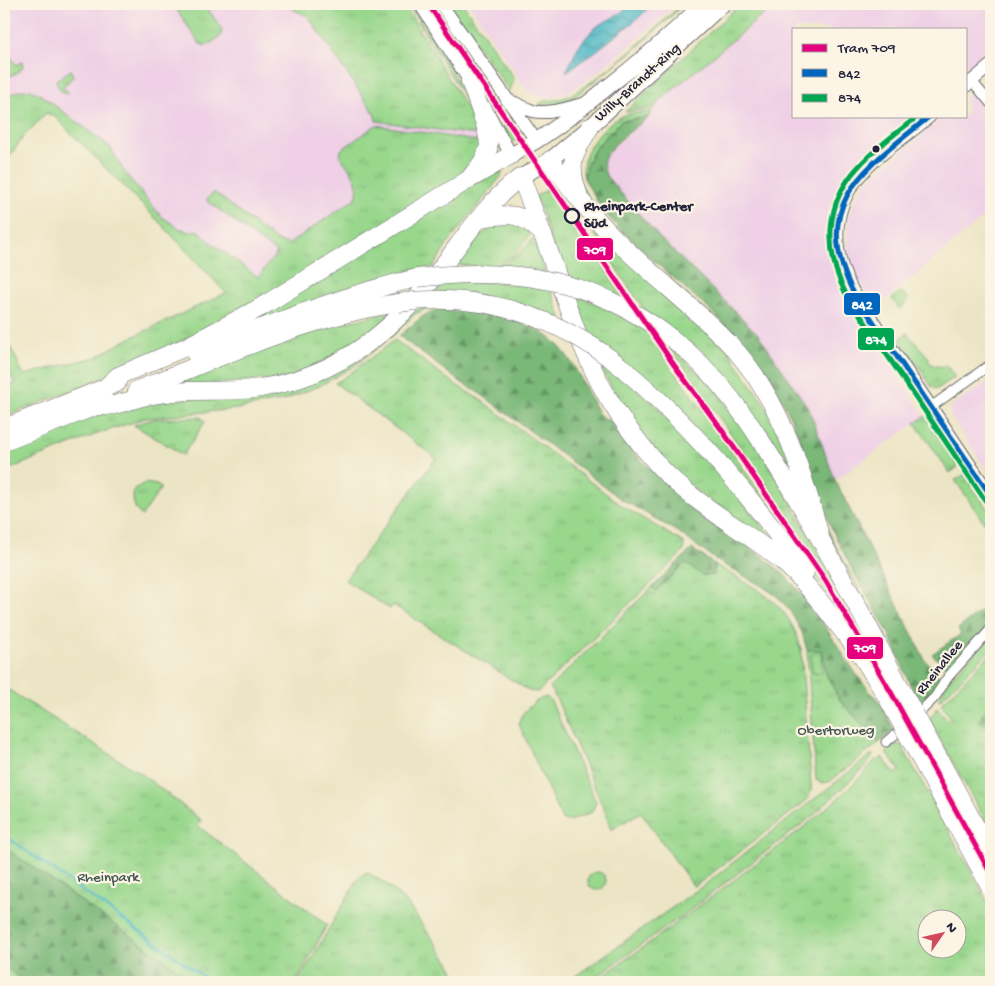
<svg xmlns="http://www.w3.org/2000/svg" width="995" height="986" font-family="'Gochi Hand',sans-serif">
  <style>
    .built { fill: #efd0e6 }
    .grass { fill: url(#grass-tufts); stroke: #5d7c64; fill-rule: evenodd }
    .forest { fill: url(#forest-firs); stroke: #4e6d5a }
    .pitch { fill: #98d78c; stroke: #5d7c64 }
    .water { fill: url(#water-waves); stroke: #356c80 }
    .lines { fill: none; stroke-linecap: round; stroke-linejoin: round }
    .stream { stroke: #48b5c4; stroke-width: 2.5 }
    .street-casing { stroke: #69666b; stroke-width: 11 }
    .secondary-casing { stroke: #69666b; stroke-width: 14 }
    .primary-casing { stroke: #69666b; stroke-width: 17 }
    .highway-casing { stroke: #69666b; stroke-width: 19 }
    .street { stroke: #fff; stroke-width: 9 }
    .secondary { stroke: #fff; stroke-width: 12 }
    .primary { stroke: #fff; stroke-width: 15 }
    .highway { stroke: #fff; stroke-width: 18 }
    .highway-bridge-casing { stroke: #69666b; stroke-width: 19; stroke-linecap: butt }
    .highway-bridge { stroke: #fff; stroke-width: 18 }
    .bus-1-casing { stroke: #fcf5e5; stroke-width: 9 }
    .bus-2-casing { stroke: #fcf5e5; stroke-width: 9 }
    .bus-1 { stroke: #0065bd; stroke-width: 5 }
    .bus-2 { stroke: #00a651; stroke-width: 5 }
    .tram-1-casing { stroke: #fcf5e5; stroke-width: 9 }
    .tram-1 { stroke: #e5007d; stroke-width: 5 }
    .bus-dot { fill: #22223b; stroke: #fcf5e5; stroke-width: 2 }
    .stop-dot { fill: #fcf5e5; stroke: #22223b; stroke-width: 2.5 }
    .labels { text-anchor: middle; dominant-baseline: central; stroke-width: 4.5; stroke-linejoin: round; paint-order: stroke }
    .street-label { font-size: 15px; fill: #22223b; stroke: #fcf5e5 }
    .stop-label { font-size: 15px; font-weight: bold; fill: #22223b; stroke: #fcf5e5; text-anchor: start }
    .park-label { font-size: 15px; fill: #455853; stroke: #fcf5e5 }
    .line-badge { stroke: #fcf5e5; stroke-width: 2 }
    .badge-label { font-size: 14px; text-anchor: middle; font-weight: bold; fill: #fff }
  </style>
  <defs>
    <pattern id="grass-tufts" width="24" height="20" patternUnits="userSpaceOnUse" patternTransform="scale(1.25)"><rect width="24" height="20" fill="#98d78c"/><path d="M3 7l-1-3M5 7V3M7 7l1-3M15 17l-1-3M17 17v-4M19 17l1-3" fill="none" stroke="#83b87a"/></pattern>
    <pattern id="forest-firs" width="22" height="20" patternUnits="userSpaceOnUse" patternTransform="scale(1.25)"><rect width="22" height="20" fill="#7ab878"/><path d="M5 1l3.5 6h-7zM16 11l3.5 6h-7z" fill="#649564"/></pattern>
    <pattern id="water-waves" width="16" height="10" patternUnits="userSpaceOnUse" patternTransform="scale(1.25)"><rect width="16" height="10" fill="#48b5c4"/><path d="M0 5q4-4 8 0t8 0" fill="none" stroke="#3c93a0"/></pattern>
  </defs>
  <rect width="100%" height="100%" fill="#fcf5e5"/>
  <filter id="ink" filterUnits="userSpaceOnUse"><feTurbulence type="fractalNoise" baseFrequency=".02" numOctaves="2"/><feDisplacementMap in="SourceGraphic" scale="10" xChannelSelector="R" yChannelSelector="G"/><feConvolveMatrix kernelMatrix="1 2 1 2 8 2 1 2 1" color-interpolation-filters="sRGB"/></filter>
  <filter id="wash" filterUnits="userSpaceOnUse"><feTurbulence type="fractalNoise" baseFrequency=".0096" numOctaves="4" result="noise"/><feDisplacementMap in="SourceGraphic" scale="20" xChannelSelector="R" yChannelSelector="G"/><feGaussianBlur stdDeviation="1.12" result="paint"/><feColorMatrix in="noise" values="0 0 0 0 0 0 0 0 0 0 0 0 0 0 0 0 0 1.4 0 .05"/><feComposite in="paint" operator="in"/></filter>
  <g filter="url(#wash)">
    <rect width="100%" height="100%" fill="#ece5c5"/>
    <path class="built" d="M4 4H404L419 29 418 32H421L466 107 472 120 480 148 253 281 184 229 165 228 55 117 47 113 4 112Z
      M469 4H677L631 45 598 72 571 91 552 98 538 96 531 93 526 89Z
      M776 4H991V47L966 68V29H794V116H912L858 161 839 186 830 207 826 228V243L833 273 840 291 925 416 835 480 809 409 758 334 658 236 607 177 604 170V162L608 151 649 117 658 102Z
      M991 75V211L877 307 859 281 851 264 848 249 847 231 850 213 856 197 867 181 943 116H966V96Z
      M4 361 15 384 4 389Z
      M991 380V476L951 417V406Z"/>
    <path class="grass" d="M173 4H204L222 29 221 36 207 46 200 44Z
      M290 4H404L419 29 418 32H421L466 107 472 120 476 134H467L376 121 374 113 308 16 294 10Z
      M408 4H411L473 107 472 111Z
      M448 4H463L514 78 510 92Z
      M682 4H684L634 50 573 98 566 103 539 108 540 103C547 99 559 101 569 96 611 72 647 37 682 4Z
      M740 4H776L658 102 654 108 625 112Z
      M4 47 16 65 22 62 23 66C20 74 11 75 4 77Z
      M71 70 73 76 63 88 68 92 67 94C60 92 57 86 56 80Z
      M23 90H31L41 95 110 147 125 173 161 216 180 229H184L188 232 197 230 214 245 258 277 277 253 206 200 214 192 270 236 279 242 289 244 356 198C362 182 349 169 340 156L341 150 376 125 477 141 481 146 474 167 270 297 121 371 4 417V389L15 384 4 361V334L24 375 96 357 124 341 226 293 165 228 55 117 46 113 24 136 4 164V98L18 91Z
      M486 93 518 141 516 142 510 140Z
      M652 111 649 117 621 121 596 147 587 164 584 178C578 156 599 129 618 118 626 113 642 113 652 111Z
      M499 168 502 175 449 242 433 267 412 270 390 277 218 339Z
      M575 171H577C581 215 701 302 734 337 762 368 784 405 798 444 810 476 818 509 833 540 852 578 876 615 894 653L892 654C874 613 847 575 828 534 813 505 806 472 794 441 780 404 760 371 734 341 698 299 582 222 575 171Z
      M548 189 578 235 579 234 586 245 588 244 626 301 563 276 536 196Z
      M580 213 725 346 772 415 804 501 783 465 645 311 603 249 604 248Z
      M511 220 530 232C527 244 509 260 497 265 491 267 465 265 457 265L481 235 495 223Z
      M533 238 545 272 501 266 526 247Z
      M473 280 550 288 562 320 436 292 443 282Z
      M901 291 909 300 900 309 892 299Z
      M569 293 605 307 645 329 804 554 861 643 833 601 790 543 581 329Z
      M430 307 415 314 395 334 353 367 319 386 297 395 285 400 237 409 146 418 100 433 4 471V452L92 417 131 404 270 391 420 308Z
      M399 310 361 343 288 378 163 388 297 334Z
      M907 333 929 358V362C933 366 940 368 946 365L955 377 937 389 932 387 900 339Z
      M395 340 456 385 481 400 624 507 684 543V551L538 692 529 691 393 605 390 609 345 580 436 458 335 383 342 379Z
      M668 345 712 386 770 465 867 639 796 526Z
      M591 353 637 389 711 464 789 559 686 483 639 432Z
      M925 416 958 467 950 473 915 423Z
      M201 417 205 422 183 455 134 425 154 419Z
      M964 475 991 514V524L987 527 955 480Z
      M145 483 157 485 161 488 142 516C133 509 132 499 134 489Z
      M685 562 702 575H714V564C755 589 788 599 801 649L811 785V792L806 801 694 887 641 812 611 830 606 814 557 700 550 687 652 587 656 591Z
      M991 635V649L941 699H938L949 680Z
      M807 650H822L826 674 839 699 879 743 829 782 821 783 816 780Z
      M991 653V831L929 719 937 708 948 720 951 718 941 704Z
      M4 687 143 775 201 820 198 826 327 925 296 982H4Z
      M897 744 901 745 912 764 991 908V982H594C650 943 704 903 758 862 799 831 843 799 876 759L878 761 882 757 896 774 900 770 886 753ZM958 918V948H928V918Z
      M872 754 873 756 866 766 814 815 686 913 589 982H567L707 883Z
      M367 872 386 884 407 903 450 964 459 982H298L359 877Z"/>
    <path class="forest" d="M649 117C638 125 609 146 605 158 602 165 604 170 607 177L658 236 758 334 809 409 835 480 925 660C949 685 942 683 923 707 918 700 913 692 910 684 902 667 897 649 888 632 868 596 845 560 829 522 809 472 798 419 766 373 724 311 658 272 608 216 599 205 591 191 584 178L587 164 596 147 621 121Z
      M438 309C476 312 531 316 559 346 576 364 586 391 598 413L604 419 612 422 636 455 673 491 767 560 783 573 811 605 858 677 880 703 894 730 879 743 839 699 826 674 822 650H807L802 632 790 611 777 596 762 586 716 560 678 532 621 499 482 395 459 381 399 336 423 316Z
      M692 549 714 564V575H702L685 563 656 591 652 587Z
      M991 603V624L949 669 945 667 932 654 961 634 958 629Z
      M991 706V730L980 723 982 714Z
      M4 847 196 982H24L4 966Z"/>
    <path class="pitch" d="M821 653 822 673H812L811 654Z
      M547 697 551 701 596 802 592 812 569 821 562 820 519 724C519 713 537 698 547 697Z
      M588 881a9 9 0 1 1 18 0a9 9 0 1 1-18 0Z"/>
    <path class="water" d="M633 4H653L635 21 596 51 566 72 578 47 594 28 617 15Z"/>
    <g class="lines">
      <path class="stream" d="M4 835 211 982"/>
    </g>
  </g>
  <g filter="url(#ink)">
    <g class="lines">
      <defs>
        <path id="street" d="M972 81 991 104
          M931 407 991 364
          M914 718 935 697 948 677 991 629
          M886 742 905 726"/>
        <path id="secondary" d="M420 4 474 88
          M441 4 537 142
          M966 86 991 65
          M507 100C516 103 524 108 533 111 550 115 569 107 587 103
          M485 107 511 155
          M930 116C907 136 876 155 857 179 831 212 832 254 852 290L991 496"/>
        <path id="primary" d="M511 155C543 139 571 117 599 94 635 66 670 36 703 4
          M521 177 550 160 590 127 723 4"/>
        <path id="highway" d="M470 81C475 97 492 135 488 149 485 159 479 168 472 175
          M550 160C574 194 600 226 631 254 666 287 705 316 737 352 781 403 803 472 820 536
          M578 193C567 162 574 154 590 127
          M481 218C511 214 519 211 542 233
          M687 351C734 393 765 446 797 499 834 561 868 625 901 689
          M195 353C270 325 339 296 417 278
          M625 370C694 428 753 499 805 572
          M106 387 118 376 188 346 261 307 468 180 511 155
          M137 390C222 357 308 316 398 303
          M95 406C113 408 129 400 147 396 160 393 174 392 188 391 212 390 236 392 260 388 339 376 395 330 441 268 465 237 489 200 521 177 532 206 543 234 553 263 568 308 583 355 607 396 622 421 640 445 659 466 695 505 742 528 782 561 813 588 837 625 863 657
          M4 428 117 383
          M4 442 106 402
          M857 648 887 697
          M977 829 991 854"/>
      </defs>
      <use href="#street" class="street-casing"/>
      <use href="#secondary" class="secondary-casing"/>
      <use href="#primary" class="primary-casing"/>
      <use href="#highway" class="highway-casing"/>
      <use href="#street" class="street"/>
      <use href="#secondary" class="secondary"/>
      <use href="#primary" class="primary"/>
      <use href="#highway" class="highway"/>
      <defs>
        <path id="highway-bridge" d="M417 278C522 265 606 281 687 351
          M398 303C480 290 561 317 625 370
          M901 689 977 829
          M887 697 991 888"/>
      </defs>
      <use href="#highway-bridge" class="highway-bridge-casing"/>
      <use href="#highway-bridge" class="highway-bridge"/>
      <defs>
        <path id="bus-1" d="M930 116C868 167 809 200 852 290L991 496"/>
        <path id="bus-2" d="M918 116C898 132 876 147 859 166 824 203 824 251 846 294L985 500"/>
      </defs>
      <use href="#bus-1" class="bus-1-casing"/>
      <use href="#bus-2" class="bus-2-casing"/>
      <use href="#bus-1" class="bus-1"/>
      <use href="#bus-2" class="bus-2"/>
      <defs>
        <path id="tram-1" d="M428 4 674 365 724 433 825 580 892 694 991 874"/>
      </defs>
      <use href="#tram-1" class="tram-1-casing"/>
      <use href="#tram-1" class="tram-1"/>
    </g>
  </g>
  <circle class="bus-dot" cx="876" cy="149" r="4.5"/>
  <circle class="stop-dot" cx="572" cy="216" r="7"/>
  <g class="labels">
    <g class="street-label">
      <text transform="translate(638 83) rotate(-42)">Willy-Brandt-Ring</text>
      <text transform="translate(940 668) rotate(-51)">Rheinallee</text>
    </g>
    <g class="stop-label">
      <text x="584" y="207">Rheinpark-Center<tspan x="584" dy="17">Süd</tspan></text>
    </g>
    <g class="park-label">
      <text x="836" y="731">Obertorweg</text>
      <text x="108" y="878">Rheinpark</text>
    </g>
  </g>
  <g class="line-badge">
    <rect x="576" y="237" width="38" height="24" rx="5" fill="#e5007d"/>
    <rect x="843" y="292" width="38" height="24" rx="5" fill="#0065bd"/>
    <rect x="857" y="327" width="38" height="24" rx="5" fill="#00a651"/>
    <rect x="846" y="636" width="38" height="24" rx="5" fill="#e5007d"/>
  </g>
  <g class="badge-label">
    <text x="595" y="254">709</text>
    <text x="862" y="309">842</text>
    <text x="876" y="344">874</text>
    <text x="865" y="652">709</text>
  </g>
  <rect width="995" height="986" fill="none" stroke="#fcf5e5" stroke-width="20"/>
  <rect x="792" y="28" width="175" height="90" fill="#fcf5e5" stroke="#a5a1a1"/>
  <rect x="802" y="44" width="25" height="8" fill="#e5007d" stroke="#a5a1a1"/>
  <text x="838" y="52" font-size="15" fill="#22223b">Tram 709</text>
  <rect x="802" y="69" width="25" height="8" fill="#0065bd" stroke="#a5a1a1"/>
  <text x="838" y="78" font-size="15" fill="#22223b">842</text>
  <rect x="802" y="94" width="25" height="8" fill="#00a651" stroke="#a5a1a1"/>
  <text x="838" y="102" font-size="15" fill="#22223b">874</text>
  <g transform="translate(942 934) rotate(56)"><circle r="24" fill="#fcf5e5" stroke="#a5a1a1"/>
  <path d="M0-4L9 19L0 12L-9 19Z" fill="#d1495b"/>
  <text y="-8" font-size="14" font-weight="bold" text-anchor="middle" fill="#22223b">N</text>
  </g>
</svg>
